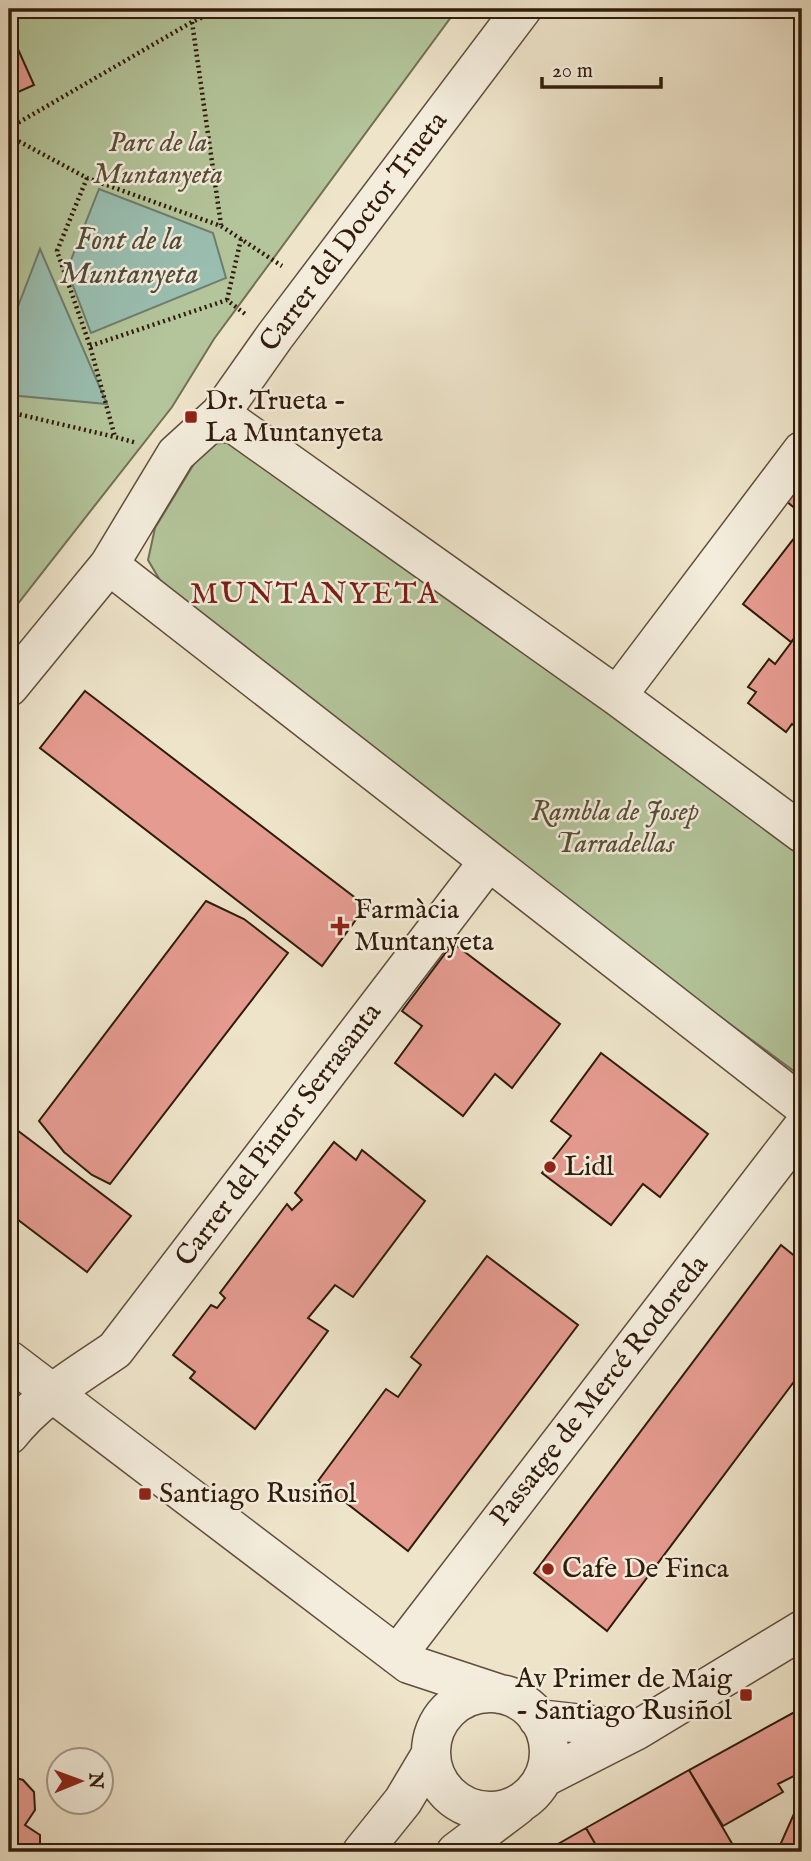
<svg xmlns="http://www.w3.org/2000/svg" width="811" height="1861" font-family="'IM FELL English',serif">
  <style>
    .green { fill: #b4c59b; stroke: #727053; stroke-width: 2 }
    .water { fill: #9abfb1; stroke: #707e6f; stroke-width: 2 }
    .building { fill: #e59b90; stroke: #301c0b; stroke-width: 2 }
    .lines { fill: none; stroke-linecap: round; stroke-linejoin: round }
    .minor-casing { stroke: #604e3b; stroke-width: 41 }
    .path { stroke: #301c0b; stroke-width: 4.5; stroke-dasharray: 2 3.5; stroke-linecap: butt }
    .minor { stroke: #f4eddd; stroke-width: 38 }
    .poi-dot { fill: #8f2418; stroke: #f4eddd; stroke-width: 2.5 }
    .labels { text-anchor: middle; dominant-baseline: central; stroke-width: 5; stroke-linejoin: round; paint-order: stroke }
    .park-label { font-size: 28px; font-style: italic; fill: #584f36; stroke: #f4eddd }
    .street-label { font-size: 28px; fill: #301c0b; stroke: #f4eddd }
    .poi-label { font-size: 28px; fill: #301c0b; stroke: #f4eddd; text-anchor: start }
    .water-label { font-size: 30px; font-style: italic; fill: #504d3d; stroke: #f4eddd }
    .neighbourhood-label { font-size: 30px; letter-spacing: 2px; fill: #7a1f14; stroke: #f4eddd }
  </style>
  <rect width="100%" height="100%" fill="#eee4ca"/>
  <filter id="stains"><feTurbulence type="fractalNoise" baseFrequency=".00286" numOctaves="4"/><feColorMatrix values="0 0 0 0 .2 0 0 0 0 .09 0 0 0 0 .02 0 0 0 .5 -.17"/></filter>
  <radialGradient id="worn" r=".72"><stop offset=".6" stop-color="#630" stop-opacity="0"/><stop offset="1" stop-color="#630" stop-opacity=".3"/></radialGradient>
  <path class="green" d="M9 9H457L214 339 172 407 9 615Z
    M223 443H248L802 857V1077L556 896 161 582 148 560 155 528 206 444Z"/>
  <path class="water" d="M99 189 213 233 226 278 91 333 67 270Z
    M40 249 107 404 9 395V330Z"/>
  <path class="building" d="M9 29 34 85 9 96Z
    M802 469V514L781 497Z
    M802 528V628L791 642 743 604Z
    M802 628V732L792 724 786 732 748 703 756 692 748 687 769 659 775 664Z
    M85 691 366 906 322 966 40 748Z
    M206 901 244 919 288 953 110 1184 92 1175 64 1152 39 1121Z
    M453 943 560 1024 512 1088 495 1074 463 1116 395 1063 422 1026 402 1011Z
    M601 1053 708 1134 660 1197 643 1184 611 1225 542 1173 571 1136 551 1121Z
    M9 1124 131 1216 87 1272 9 1213Z
    M334 1142 356 1160 362 1150 425 1201 353 1297 335 1285 308 1318 328 1331 255 1429 190 1378 195 1372 173 1355 211 1305 217 1308 225 1298 220 1293 287 1204 292 1210 302 1200 295 1193Z
    M781 1245 802 1262V1371L607 1631 534 1573Z
    M487 1256 578 1325 408 1551 318 1481 386 1389 398 1397 421 1365 411 1357Z
    M802 1708V1772L778 1784 783 1792 723 1826 689 1770Z
    M689 1770 737 1852H600L586 1828Z
    M9 1776 23 1780 34 1792 35 1810 25 1825 40 1835V1852H9Z
    M797 1807 802 1809V1852H777Z
    M586 1828 600 1852H544Z"/>
  <g class="lines">
    <defs>
      <path id="minor" d="M220 414 617 696 802 833
        M109 565 802 1105
        M9 687 109 565 176 454 220 414 275 336 522 9
        M617 696 802 451
        M9 1360 409 1664 500 1694
        M9 1435C37 1399 77 1376 115 1350L488 862
        M397 1655 802 1128
        M431 1752a59 59 0 1 1 118 0a59 59 0 1 1-118 0Z
        M538 1719 637 1730
        M543 1778 637 1730 802 1630
        M362 1852 403 1801 431 1754
        M456 1852 517 1806"/>
    </defs>
    <use href="#minor" class="minor-casing"/>
    <path class="path" d="M192 22 221 225
      M9 128 192 22 221 9
      M9 136 87 178 221 226 282 266
      M87 178 57 251 90 346 115 437 137 443
      M227 300 241 239
      M90 346 227 300 245 314
      M9 412 115 437"/>
    <use href="#minor" class="minor"/>
  </g>
  <g class="poi-dot">
    <rect x="184" y="410" width="14" height="14" rx="3.5"/>
    <path d="M336.5 915.5h7v7h7v7h-7v7h-7v-7h-7v-7h7z"/>
    <circle cx="550" cy="1167" r="7"/>
    <rect x="138" y="1487" width="14" height="14" rx="3.5"/>
    <circle cx="548" cy="1569" r="7"/>
    <rect x="739" y="1688" width="14" height="14" rx="3.5"/>
  </g>
  <g class="labels">
    <g class="park-label">
      <text x="158" y="143">Parc de la<tspan x="158" dy="32">Muntanyeta</tspan></text>
      <text x="615" y="812">Rambla de Josep<tspan x="615" dy="32">Tarradellas</tspan></text>
    </g>
    <g class="street-label">
      <text transform="translate(354 232) rotate(-53)">Carrer del Doctor Trueta</text>
      <text transform="translate(279 1135) rotate(-53)">Carrer del Pintor Serrasanta</text>
      <text transform="translate(600 1391) rotate(-52)">Passatge de Mercé Rodoreda</text>
    </g>
    <g class="poi-label">
      <text x="205" y="401">Dr. Trueta -<tspan x="205" dy="32">La Muntanyeta</tspan></text>
      <text x="354" y="910">Farmàcia<tspan x="354" dy="32">Muntanyeta</tspan></text>
      <text x="564" y="1167">Lidl</text>
      <text x="159" y="1494">Santiago Rusiñol</text>
      <text x="562" y="1569">Cafe De Finca</text>
      <text x="732" y="1679" text-anchor="end">Av Primer de Maig<tspan x="732" dy="32">- Santiago Rusiñol</tspan></text>
    </g>
    <g class="water-label">
      <text x="129" y="241">Font de la<tspan x="129" dy="34">Muntanyeta</tspan></text>
    </g>
    <g class="neighbourhood-label">
      <text x="315" y="595">MUNTANYETA</text>
    </g>
  </g>
  <rect width="811" height="1861" fill="none" stroke="#eee4ca" stroke-width="35"/>
  <rect x="10" y="10" width="790" height="1840" fill="none" stroke="#301c0b" stroke-width="3.5"/>
  <rect x="18" y="18" width="776" height="1826" fill="none" stroke="#301c0b" stroke-width="2"/>
  <g transform="translate(80 1781) rotate(89)"><circle r="33" fill="#f4eddd" stroke="#a69989" stroke-width="2"/>
  <path d="M0-5L12 26L0 18L-12 26Z" fill="#8f2418"/>
  <text y="-10" font-size="19" font-weight="bold" text-anchor="middle" fill="#301c0b">N</text>
  </g>
  <path d="M542 77v10h119v-10" fill="none" stroke="#301c0b" stroke-width="3.5"/>
  <text x="552" y="77" font-size="21" fill="#301c0b" stroke="#f4eddd" stroke-width="5" paint-order="stroke">20 m</text>
  <rect width="100%" height="100%" filter="url(#stains)"/>
  <rect width="100%" height="100%" fill="url(#worn)"/>
</svg>
